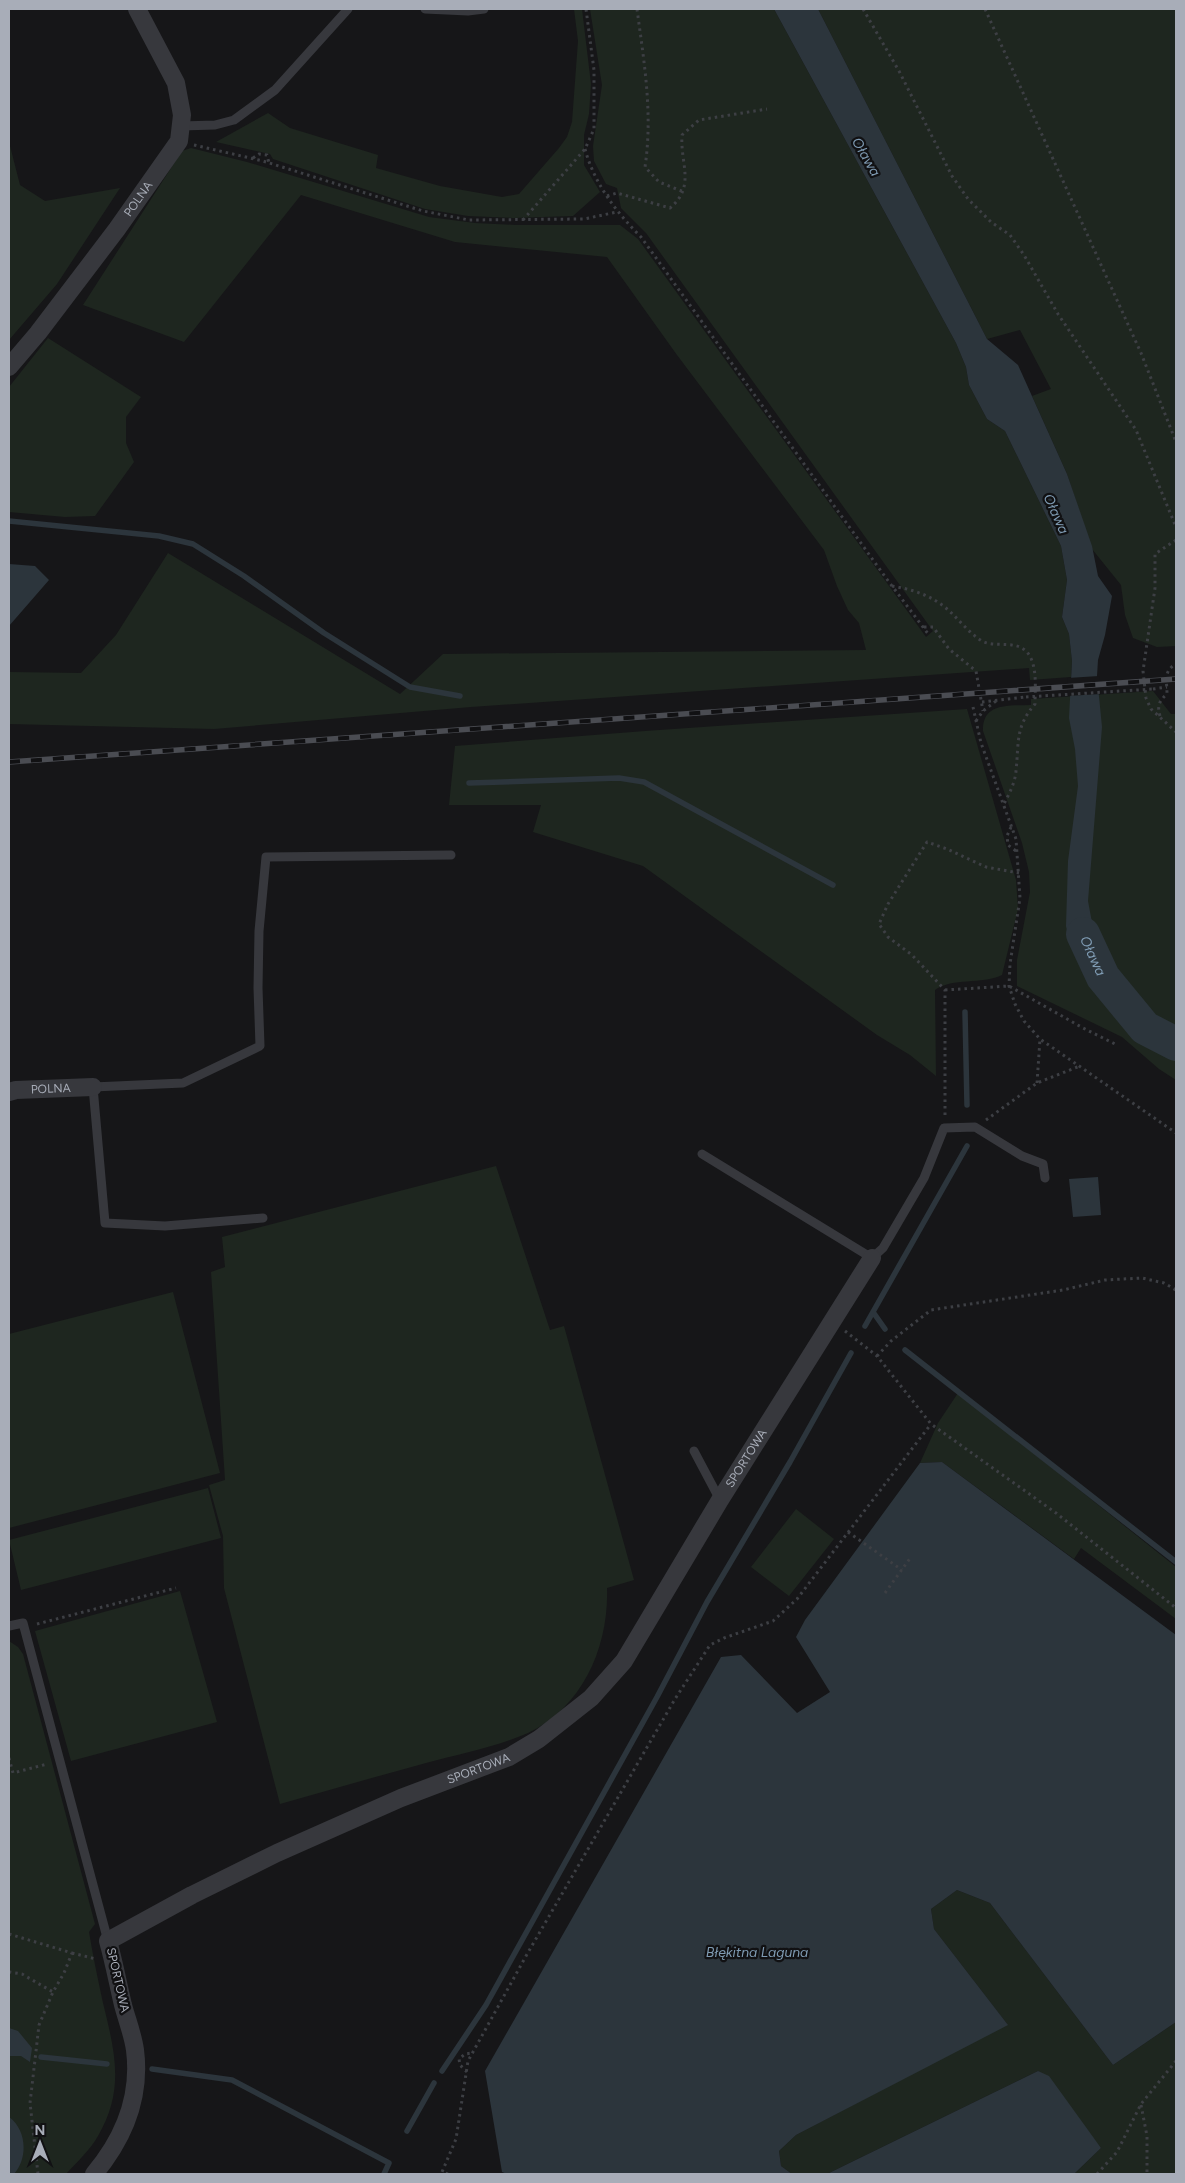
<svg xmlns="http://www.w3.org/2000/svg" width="1185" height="2183" font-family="Figtree,sans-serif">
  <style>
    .green { fill: #1e261f }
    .water { fill: #2c353c }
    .pier { fill: #161618 }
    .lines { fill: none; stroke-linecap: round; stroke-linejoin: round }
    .stream { stroke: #2c353c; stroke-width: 5.5 }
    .river { stroke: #2c353c; stroke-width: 34 }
    .path { stroke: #3d3f44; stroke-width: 3; stroke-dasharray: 2.5 4; stroke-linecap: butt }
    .service { stroke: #37383d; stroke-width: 9 }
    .minor { stroke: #37383d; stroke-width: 18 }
    .rail-casing { stroke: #4a4c52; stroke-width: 5.5 }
    .rail { stroke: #111113; stroke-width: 4; stroke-dasharray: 11; stroke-linecap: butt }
    .path-bridge { stroke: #3d3f44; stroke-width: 3; stroke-dasharray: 2.5 4; stroke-linecap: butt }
    .labels { text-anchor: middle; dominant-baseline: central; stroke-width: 4.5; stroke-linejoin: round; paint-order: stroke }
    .street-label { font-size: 12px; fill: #a8adb8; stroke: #111113 }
    .water-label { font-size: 14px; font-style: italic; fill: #7f9bb3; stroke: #111113 }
  </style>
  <rect width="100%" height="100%" fill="#161618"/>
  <path class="green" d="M574 9H582L591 84 589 114 584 135V165L600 192 573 216 513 218 468 216 425 209 273 159 270 154 216 142 268 113 290 128 378 155 376 168 440 186 502 197 519 194 559 148 567 137 572 122 578 41Z
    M590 9H774L956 343 966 367 969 385 987 419 1005 431 1061 546 1067 580 1062 617 1069 634 1072 661 1071 677 1030 680 1029 668 471 707 214 729 9 724V672L81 673 116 635 168 553 400 694 443 654 866 650 859 623 848 610 837 586 824 550 677 355 607 257 455 242 301 195 184 342 83 305 182 151 191 148 247 162 429 217 475 223 516 225H620L638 239 926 637 933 631 646 233 621 208 617 188 606 184 594 161 593 146 602 85Z
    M818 9H1176V646L1157 647 1133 638 1125 615 1121 585 1092 549 1067 474 1032 396 1051 389 1020 330 987 339Z
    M9 142 20 185 45 201 120 188 57 284 9 340Z
    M48 338 141 397 126 417V443L134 462 95 516 65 517 9 512V387Z
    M1153 691 1171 714H1176V1080L1159 1069 1122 1037 1017 986V960L1030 892 1029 872 1022 843 983 731C982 702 1010 706 1031 705V699Z
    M967 709 1016 880 1018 909 1002 975C981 985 953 977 935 990L936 1076 910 1055 877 1035 643 866 533 832 541 805H449L455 746 645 731Z
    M496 1166 550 1330 564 1326 634 1580 607 1588C609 1646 583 1707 528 1733 496 1747 460 1754 426 1763 378 1776 329 1790 280 1804L224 1588 223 1536 209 1485 225 1480 211 1272 225 1267 222 1237Z
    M173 1292 220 1473 9 1528V1334Z
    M958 1393 1176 1567V1619L1081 1548 1074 1559 942 1462 920 1463 938 1423Z
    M208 1488 221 1538 21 1590 9 1540Z
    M796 1509 834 1539 789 1596 751 1567Z
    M180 1591 217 1722 71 1761 35 1631Z
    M9 1641 18 1647 23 1654 95 1924 89 1932C93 1956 98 1980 103 2003 115 2052 125 2090 98 2136 90 2150 77 2162 66 2174H9Z
    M957 1890 990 1903 1113 2065 1176 2022V2174H1074L1101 2148 1038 2071 827 2174H792L781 2166 779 2151 796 2135 1007 2024 934 1929 931 1909Z"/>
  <path class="water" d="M774 9H818L987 339 1018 365 1067 474 1092 546 1098 576 1112 596 1105 635 1098 660 1097 676 1102 727 1088 901 1096 944 1112 973 1096 982 1070 945 1066 926 1068 861 1078 786 1075 749 1069 718 1072 661 1069 634 1062 617 1067 580 1061 546 1005 431 987 419 969 385 966 367 956 343Z
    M9 564 35 566 49 580 9 626Z
    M1098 1177 1101 1215 1073 1217 1069 1179Z
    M942 1462 1176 1635V2022L1113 2065 990 1903 957 1890 931 1909 934 1929 1008 2025 796 2135 779 2151 781 2166 792 2174H507L502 2172 485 2071 721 1657 741 1655 797 1713 830 1692 796 1637 805 1620 920 1463Z
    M9 2028 18 2031 32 2048 30 2062 21 2056H9Z
    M1038 2071 1049 2076 1101 2148 1074 2174H827Z
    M9 2117C27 2130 28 2158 14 2174H9Z"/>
  <path class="pier" d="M1099 676 1101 694 1067 696 1068 678Z"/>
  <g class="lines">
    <path class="stream" d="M9 521 159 536 193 544 244 576 324 633 410 687 460 696
      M469 783 619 778 644 782 833 885
      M965 1012 967 1105
      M873 1312 885 1329
      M865 1326 967 1146
      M905 1350 1176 1562
      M41 2057 107 2064
      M152 2069 232 2080 389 2163 384 2174
      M442 2071 486 2005 657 1697 707 1602 790 1462 851 1353
      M407 2131 434 2083"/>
    <path class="river" id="s1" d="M1083 934 1103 977 1145 1028 1176 1044"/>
    <path class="path" d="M637 9C644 62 653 113 645 167L659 182 684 192
      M863 9 899 71 952 176 968 199 991 222 1010 235 1024 255 1058 314 1136 430 1176 527
      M985 9 1141 353 1176 442
      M194 145 263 161 423 211 469 220 584 219 617 212
      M585 149C594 183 616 212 641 237L886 578 929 635
      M253 158 259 154 267 155 269 163
      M607 196 617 193 670 208C696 186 680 164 682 135L699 120 767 109
      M523 220 585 149 594 129V70L586 9
      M1176 540 1155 554V588L1143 671 1146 698 1151 709 1176 732
      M892 586C910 589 927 594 942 605 956 615 967 632 982 641 996 648 1014 640 1026 651 1038 663 1035 689 1035 704 1015 727 1019 743 1016 771 1015 783 1009 794 1004 804
      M924 627H933L949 649 976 671 983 711
      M1153 689 1167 687
      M982 702 1026 697
      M973 707 981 743 1016 839 1020 898 1010 964 1009 986 1015 1004 1024 1021 1040 1039 1176 1133
      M1160 716C1157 706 1159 701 1167 694 1167 681 1163 671 1176 664
      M976 721 983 711 996 701
      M1011 827 1007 836 1008 845 1016 851
      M945 990 1009 986 1083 1028 1115 1044
      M1037 1083 1040 1039
      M945 1115V990L912 955 888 937 879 924 888 904 927 842 947 849 986 867 1019 873
      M986 1120 1037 1083 1080 1066
      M845 1331 877 1356 931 1424 1056 1513 1176 1608
      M877 1356 891 1341 931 1310 1063 1290 1105 1280 1142 1278 1164 1283 1176 1290
      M848 1532 902 1570
      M885 1593 911 1557
      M37 1624 176 1588
      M9 1758 13 1773 47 1764
      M9 1934 72 1953 64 1973 53 1992 22 1974 9 1972
      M72 1953 96 1959
      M467 2072 460 2065 459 2059 465 2054 472 2053
      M1141 2105 1147 2136V2174
      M38 2174 30 2103 39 2025 53 1992
      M448 2174 442 2172 456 2139 468 2061 526 1956 675 1699 710 1645 724 1638 773 1621 797 1599 931 1424
      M1097 2174 1117 2152 1141 2104 1176 2061"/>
    <path class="service" d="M425 9 468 11 484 9
      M181 126 215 125 234 120 275 90 348 9
      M702 1154 872 1258 883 1248 924 1178 944 1128 975 1127 1022 1156 1043 1164 1045 1178
      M263 1218 165 1226 105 1223 93 1087 183 1083 260 1046 258 988 259 931 266 857 451 855
      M694 1451 720 1500
      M9 1626 23 1623 108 1941"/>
    <g class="minor">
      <path id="s2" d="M9 367 38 333 117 229 179 141 182 115 176 83 137 9"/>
      <path id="s3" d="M9 1092 16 1090 93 1087"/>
      <path id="s4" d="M94 2174C124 2138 141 2097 135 2050 133 2035 127 2020 123 2005 118 1984 114 1962 108 1941L192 1895 277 1853 401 1798 509 1757 539 1739 591 1698 624 1661 720 1500 872 1258"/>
    </g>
    <defs>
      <path id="rail" d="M9 762 1176 679"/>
    </defs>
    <use href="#rail" class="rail-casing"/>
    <use href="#rail" class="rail"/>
    <path class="path-bridge" d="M1026 697 1153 689"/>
  </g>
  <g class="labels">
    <g class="street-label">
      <text stroke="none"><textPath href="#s2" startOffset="212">POLNA</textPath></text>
      <text stroke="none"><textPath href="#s3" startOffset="42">POLNA</textPath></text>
      <text stroke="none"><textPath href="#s4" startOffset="1076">SPORTOWA</textPath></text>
      <text stroke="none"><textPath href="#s4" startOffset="656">SPORTOWA</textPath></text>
      <text transform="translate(118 1980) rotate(77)">SPORTOWA</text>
    </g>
    <g class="water-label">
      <text transform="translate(866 157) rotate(60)">Oława</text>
      <text transform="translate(1056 514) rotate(66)">Oława</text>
      <text stroke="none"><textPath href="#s1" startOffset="24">Oława</textPath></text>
      <text x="757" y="1952">Błękitna Laguna</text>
    </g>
  </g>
  <rect width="1185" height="2183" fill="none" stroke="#a8adb8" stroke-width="20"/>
  <g transform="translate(40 2143)" stroke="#111113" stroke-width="4" paint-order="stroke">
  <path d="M0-4L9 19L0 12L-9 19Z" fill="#a8adb8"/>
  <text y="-8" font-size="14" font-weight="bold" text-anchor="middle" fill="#a8adb8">N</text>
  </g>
</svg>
